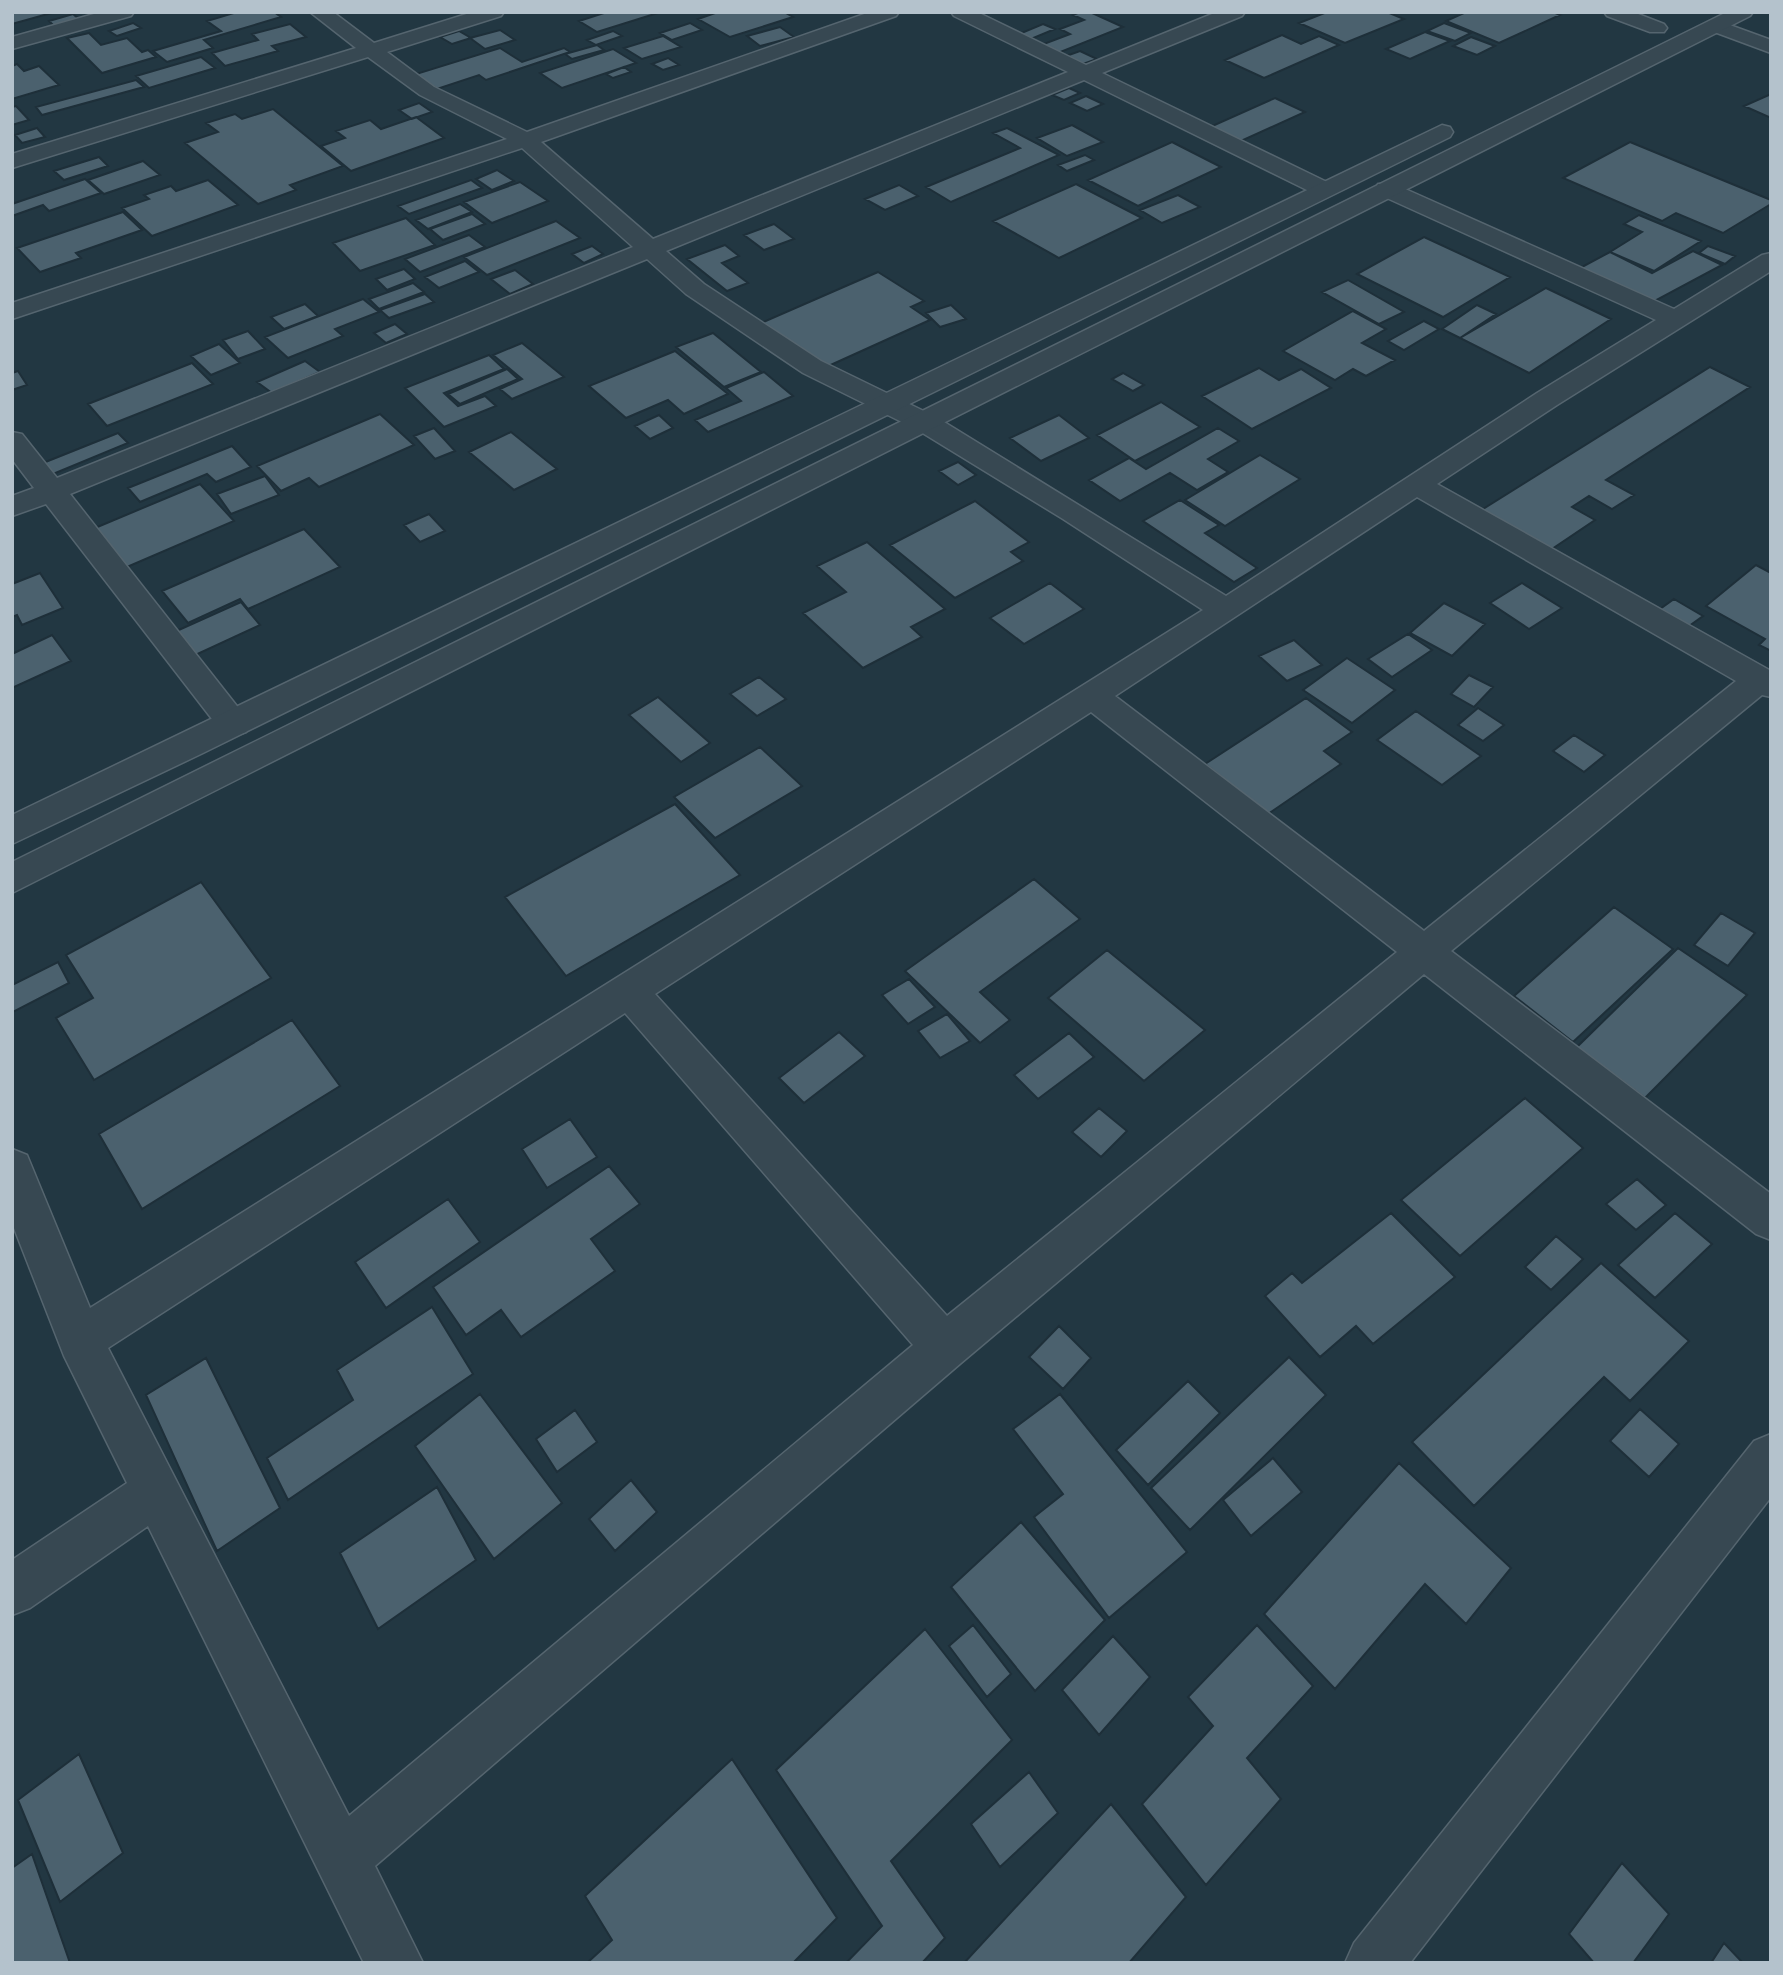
<svg xmlns="http://www.w3.org/2000/svg" width="1783" height="1975" font-family="'Source Sans 3',sans-serif">
  <style>
    .building { fill: #4b616e; stroke: #1e2f39; stroke-width: 2 }
    .lines { fill: none; stroke-linecap: round; stroke-linejoin: round }
    .minor-casing { stroke: #55656f; stroke-width: 3 }
    .tertiary-casing { stroke: #55656f; stroke-width: 3 }
    .minor { fill: #374852; fill-rule: evenodd }
    .tertiary { fill: #374852; fill-rule: evenodd }
  </style>
  <rect width="100%" height="100%" fill="#223742"/>
  <path class="building" d="M12 12H55L12 24Z
    M237 12H274L281 17 204 40 213 48 167 62 153 51 221 31 207 21Z
    M607 12H661L597 32 579 21Z
    M718 12H784L793 17 730 37 698 19Z
    M1080 12H1090L1123 27 1058 53 1041 45 1070 34 1060 29 1084 20 1073 15Z
    M1327 12H1387L1404 19 1345 43 1299 23Z
    M1456 12H1553L1560 15 1499 43 1446 21 1462 14Z
    M73 14 80 20 55 27 49 21Z
    M133 23 141 28 117 36 109 31Z
    M690 23 702 30 672 40 660 33Z
    M1444 23 1471 33 1455 41 1427 31Z
    M290 24 306 37 272 46 278 51 225 66 212 53 258 40 252 34Z
    M1043 24 1055 29 1031 39 1019 34Z
    M780 27 794 37 760 46 747 36Z
    M500 30 515 40 485 49 470 38Z
    M459 31 471 38 452 44 440 37Z
    M613 31 622 36 596 45 587 40Z
    M1425 32 1450 41 1410 59 1386 49Z
    M89 33 101 45 127 38 142 52 148 50 156 57 102 73 67 38Z
    M1282 35 1301 44 1319 36 1339 45 1264 78 1225 60Z
    M663 36 681 47 642 59 624 48Z
    M1471 37 1495 46 1477 55 1453 46Z
    M597 45 604 50 572 59 565 54Z
    M500 48 522 62 564 48 570 52 486 80 479 75 437 89 416 74Z
    M613 49 636 63 562 88 540 73Z
    M1080 51 1097 59 1083 64 1066 56Z
    M201 57 215 68 149 88 136 76Z
    M668 58 679 65 663 70 652 64Z
    M17 64 24 71 39 66 59 85 12 99V66Z
    M624 67 631 72 613 78 606 74Z
    M136 80 144 87 42 115 36 107Z
    M1069 88 1080 93 1064 100 1052 95Z
    M1771 94V118L1744 106Z
    M1086 96 1103 104 1087 111 1070 103Z
    M1275 98 1305 112 1241 141 1210 127Z
    M419 103 432 112 412 119 399 110Z
    M16 106 29 120 12 125V107Z
    M273 109 343 166 290 185 296 190 258 204 185 143 218 132 206 123 235 114 242 119Z
    M416 117 444 138 351 171 321 146 345 138 336 131 370 120 381 129Z
    M1072 125 1103 142 1067 156 1037 138Z
    M37 128 45 137 22 143 15 135Z
    M1007 128 1059 155 951 202 926 187 1020 148 993 133Z
    M1172 142 1221 167 1138 206 1088 180Z
    M1630 142 1771 200V204L1723 233 1676 213 1662 221 1563 178Z
    M1085 155 1094 160 1067 171 1058 165Z
    M99 157 108 166 64 180 54 171Z
    M143 161 160 175 104 194 88 180Z
    M497 170 514 181 492 190 476 179Z
    M85 179 101 193 49 211 43 205 12 216V204Z
    M208 180 238 205 152 236 122 208 149 199 144 195 171 186 176 191Z
    M471 180 482 188 409 214 398 206Z
    M520 182 548 201 492 223 464 202Z
    M1076 184 1142 218 1059 258 993 221Z
    M899 185 918 196 885 210 865 199Z
    M1178 195 1200 207 1162 223 1140 210Z
    M460 204 472 212 428 229 416 220Z
    M123 212 142 230 76 253 81 258 40 272 17 248Z
    M472 214 485 224 443 240 430 229Z
    M1639 215 1701 241 1654 271 1610 252 1642 232 1624 224Z
    M406 218 435 245 360 271 333 243Z
    M556 221 580 238 487 275 464 257Z
    M774 224 794 239 764 250 744 235Z
    M469 235 485 247 420 272 405 259Z
    M1424 237 1510 277 1443 317 1357 274Z
    M725 245 739 256 722 263 748 283 727 291 687 259Z
    M592 246 603 254 584 263 572 254Z
    M1708 246 1735 256 1725 264 1699 253Z
    M1693 251 1722 265 1651 303 1580 268 1610 252 1652 273Z
    M465 261 479 272 439 288 425 277Z
    M404 269 415 279 387 290 376 279Z
    M515 270 533 284 510 294 491 279Z
    M878 272 924 301 911 307 930 320 824 368 761 323Z
    M1348 280 1404 312 1379 324 1322 292Z
    M413 283 424 292 379 309 369 299Z
    M1546 288 1611 319 1529 373 1460 338Z
    M425 294 434 302 389 318 380 310Z
    M363 299 379 312 335 329 343 336 288 358 265 337Z
    M305 304 318 316 284 329 271 317Z
    M951 305 966 319 940 327 926 313Z
    M1477 305 1496 314 1460 338 1442 329Z
    M1353 311 1386 329 1362 343 1395 360 1366 376 1353 369 1335 380 1283 351Z
    M1424 321 1439 329 1404 350 1388 341Z
    M395 324 407 334 386 343 374 333Z
    M248 331 265 349 238 359 223 340Z
    M713 333 761 372 724 387 676 347Z
    M522 343 564 377 512 399 500 389 522 379 493 355Z
    M219 344 240 363 211 375 191 356Z
    M675 351 728 394 684 414 668 400 626 418 589 386Z
    M489 355 504 369 444 393 458 406 485 396 496 406 444 427 405 388Z
    M305 361 320 372 272 393 257 382Z
    M192 363 213 384 107 426 88 404Z
    M1710 367 1750 387 1606 480 1634 495 1612 509 1589 496 1572 507 1595 520 1543 555 1475 514Z
    M1259 368 1279 380 1301 369 1331 388 1252 429 1202 396Z
    M507 369 518 379 460 404 448 394Z
    M18 371 27 385 12 390V373Z
    M764 372 793 396 708 432 695 420 741 401 726 388Z
    M1123 373 1144 385 1133 391 1112 379Z
    M1161 402 1200 427 1135 461 1097 435Z
    M380 414 414 445 319 487 309 478 281 491 257 466Z
    M659 415 673 428 650 439 635 426Z
    M1059 415 1089 438 1041 461 1010 438Z
    M434 428 455 451 435 459 414 436Z
    M1218 428 1239 441 1208 459 1228 472 1197 490 1170 473 1120 501 1089 480 1129 458 1146 469Z
    M511 432 557 469 514 490 469 452Z
    M118 433 128 443 53 474 43 463Z
    M232 446 251 467 216 482 207 474 140 502 128 488Z
    M1260 455 1300 479 1225 526 1185 500Z
    M958 462 976 475 958 485 939 471Z
    M265 476 279 495 231 514 217 494Z
    M200 484 234 521 127 567 95 528Z
    M1180 500 1219 525 1205 533 1257 568 1234 582 1143 521Z
    M975 501 1029 542 1011 552 1023 561 955 598 890 545Z
    M429 514 445 531 420 542 404 525Z
    M304 529 340 567 248 609 240 599 188 623 162 591Z
    M867 542 945 609 911 627 922 637 863 668 803 613 846 592 817 566Z
    M1756 565 1771 573V651L1759 645 1765 639 1706 606Z
    M40 573 63 608 22 625 17 615 12 617V584Z
    M1050 583 1084 609 1024 644 990 618Z
    M1522 583 1562 608 1529 629 1490 603Z
    M1674 599 1703 616 1678 634 1649 617Z
    M241 602 260 625 191 657 172 633Z
    M1444 603 1485 624 1452 656 1410 633Z
    M1408 634 1432 650 1392 677 1368 659Z
    M52 635 71 661 12 688V654Z
    M1294 640 1322 665 1287 681 1259 656Z
    M1347 658 1395 690 1352 723 1303 690Z
    M1469 675 1493 687 1474 707 1451 694Z
    M759 677 786 699 757 716 730 694Z
    M658 697 710 743 681 762 629 715Z
    M1306 698 1352 732 1324 751 1341 764 1268 814 1205 764Z
    M1478 708 1504 725 1483 741 1458 725Z
    M1416 711 1481 756 1442 785 1377 740Z
    M1574 735 1605 755 1584 772 1553 751Z
    M760 747 802 786 715 838 674 797Z
    M675 804 740 875 566 976 505 897Z
    M1034 879 1080 919 980 992 1010 1020 980 1043 905 971Z
    M201 882 271 978 94 1080 56 1018 93 998 66 955Z
    M1614 907 1673 949 1573 1042 1514 996Z
    M1721 913 1755 933 1728 966 1694 945Z
    M1678 948 1747 995 1645 1098 1577 1047Z
    M1107 950 1205 1030 1144 1081 1048 998Z
    M58 962 69 983 13 1012 12 985Z
    M909 979 935 1007 908 1024 882 995Z
    M947 1014 970 1041 940 1058 918 1031Z
    M292 1020 340 1086 142 1209 99 1134Z
    M839 1032 865 1056 804 1103 779 1078Z
    M1069 1033 1094 1057 1038 1099 1014 1075Z
    M1525 1098 1583 1148 1460 1256 1401 1200Z
    M1099 1108 1127 1131 1101 1157 1072 1132Z
    M570 1119 597 1157 547 1188 522 1149Z
    M609 1166 640 1204 591 1239 615 1271 521 1337 501 1310 466 1335 433 1287Z
    M1637 1179 1666 1205 1636 1230 1606 1204Z
    M448 1199 480 1242 386 1308 355 1262Z
    M1391 1213 1455 1277 1373 1344 1356 1326 1320 1357 1265 1296 1292 1273 1302 1283Z
    M1675 1213 1712 1244 1655 1298 1618 1265Z
    M1556 1236 1583 1259 1551 1290 1525 1267Z
    M1601 1263 1689 1341 1630 1401 1604 1377 1474 1506 1412 1442Z
    M432 1307 473 1374 288 1500 267 1458 353 1400 337 1370Z
    M1059 1326 1091 1358 1063 1389 1029 1357Z
    M1289 1357 1326 1395 1190 1530 1151 1488Z
    M206 1358 280 1508 217 1551 146 1395Z
    M1188 1381 1220 1413 1148 1485 1116 1450Z
    M480 1394 562 1503 494 1559 415 1446Z
    M1060 1394 1187 1552 1109 1618 1034 1517 1063 1494 1013 1429Z
    M1640 1409 1679 1444 1649 1477 1610 1441Z
    M575 1410 597 1442 557 1472 536 1439Z
    M1273 1458 1302 1492 1251 1536 1223 1500Z
    M1399 1463 1511 1568 1466 1624 1425 1584 1335 1689 1264 1614Z
    M631 1480 657 1512 615 1551 589 1519Z
    M437 1487 476 1560 378 1629 340 1553Z
    M1021 1522 1105 1620 1035 1691 951 1587Z
    M973 1625 1011 1674 987 1697 949 1646Z
    M1257 1625 1313 1686 1247 1758 1281 1799 1206 1885 1142 1804 1213 1726 1188 1697Z
    M925 1629 1012 1740 891 1861 945 1938 922 1963H846L882 1926 776 1770Z
    M1113 1636 1150 1677 1099 1735 1062 1690Z
    M79 1754 123 1853 60 1902 18 1800Z
    M732 1759 837 1918 793 1963H587L612 1940 585 1896Z
    M1029 1772 1058 1813 1000 1867 971 1824Z
    M1111 1804 1186 1897 1129 1963H964Z
    M32 1854 70 1963H12V1868Z
    M1622 1863 1669 1914 1633 1963H1594L1569 1934Z
    M1724 1943 1743 1963H1711Z"/>
  <g class="lines">
    <defs>
      <path id="minor" d="M101 12H134L131 16 12 49V37Z
        M310 12H333L374 43 473 12H504L501 16 387 52 434 87 527 132 870 12H899L896 16 541 142 653 239 1068 72 954 16 951 12H977L1086 65 1217 12H1245L1242 16 1102 73 1331 184 1334 189 1331 194H1315L1084 80 666 251 704 284 821 361 936 417 1226 596 1537 393 1656 320 1378 194 1375 189 1378 184H1394L1674 309 1762 255 1771 253V271L1557 405 1437 484 1771 671V697L1762 695 1451 951 1771 1194V1240L1756 1234 1424 974 961 1363 375 1866 423 1963H364L148 1526 30 1608 12 1615V1560L127 1483 64 1356 12 1223V1149L27 1155 90 1308 1203 610 1063 519 916 429 803 373 686 294 647 259 70 494 251 724 246 732 234 736 222 732 46 504 12 516V496L34 488 12 459V432L22 434 57 478 633 247 522 148 12 319V303L507 139 420 95 368 57 12 168V154L356 48ZM1417 497 1736 681 1424 931 1115 696ZM1091 712 1397 952 947 1316 655 994ZM625 1013 913 1345 349 1816 108 1348Z
        M1604 12H1633L1664 24 1667 28 1664 32H1650L1607 16Z
        M1716 20 1771 40V53L1709 30 1706 26 1709 22Z
        M1771 1434V1497L1410 1963H1345L1354 1943 1754 1441Z"/>
      <path id="tertiary" d="M1727 12H1753L1750 16 12 893V862Z
        M1442 125 1450 127 1453 132 1450 137 203 753 12 844V815Z"/>
    </defs>
    <use href="#minor" class="minor-casing"/>
    <use href="#tertiary" class="tertiary-casing"/>
    <use href="#minor" class="minor"/>
    <use href="#tertiary" class="tertiary"/>
  </g>
  <rect width="1783" height="1975" fill="none" stroke="#b4c2cc" stroke-width="28"/>
</svg>
